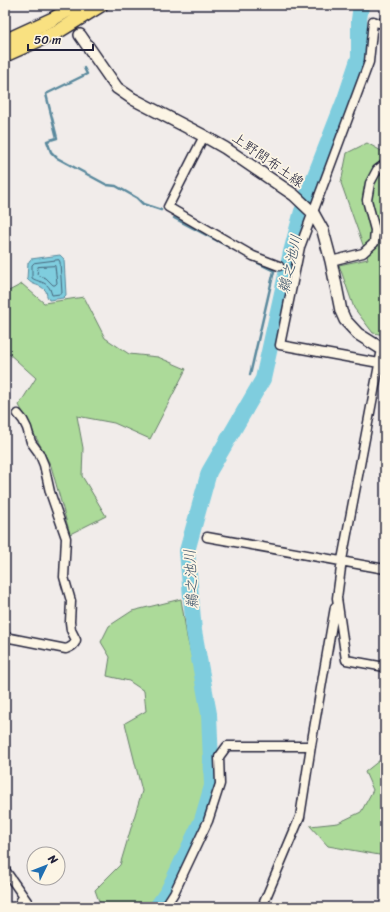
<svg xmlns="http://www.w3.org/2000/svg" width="390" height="912" font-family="Sriracha,'Klee One',sans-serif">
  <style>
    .green { fill: #acda99; stroke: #677e6a }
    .water { fill: #7fcdde; stroke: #5a899d }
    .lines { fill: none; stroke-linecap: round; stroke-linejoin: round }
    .shore { stroke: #47667c; stroke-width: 1 }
    .stream { stroke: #5a899d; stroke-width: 2.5 }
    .river { stroke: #7fcdde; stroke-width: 16 }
    .minor-casing { stroke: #22223b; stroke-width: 11 }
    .secondary-casing { stroke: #22223b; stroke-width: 14 }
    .trunk-casing { stroke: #22223b; stroke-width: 16 }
    .minor { stroke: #fcf5e5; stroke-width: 8 }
    .secondary { stroke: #fcf5e5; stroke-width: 11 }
    .trunk { stroke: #f9e181; stroke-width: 13 }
    .labels { text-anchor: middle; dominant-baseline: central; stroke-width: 3.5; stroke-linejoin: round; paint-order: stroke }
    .street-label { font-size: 14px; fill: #22223b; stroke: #fcf5e5 }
    .water-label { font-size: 15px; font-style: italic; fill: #3e556c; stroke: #fcf5e5 }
  </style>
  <rect width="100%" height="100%" fill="#f1ecea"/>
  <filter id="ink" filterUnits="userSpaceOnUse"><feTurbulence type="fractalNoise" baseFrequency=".025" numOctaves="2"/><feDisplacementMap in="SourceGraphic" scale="8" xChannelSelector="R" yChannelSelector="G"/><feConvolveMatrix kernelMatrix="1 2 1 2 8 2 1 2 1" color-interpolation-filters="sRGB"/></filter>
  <g filter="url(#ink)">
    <path class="green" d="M367 143 385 153V335L373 333 354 308 339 265 368 259 341 183 347 153Z
      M22 284 44 303 84 297 105 338 129 354 158 357 186 369 150 439 114 423 77 416 83 448 82 476 106 516 70 534 51 466 19 405 36 378 7 352 5 343V293Z
      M181 599 187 637 205 714 207 787 197 819 165 886 152 907H101L95 890 120 865 142 791 125 723 146 711 144 691 129 681 107 676 110 657 101 642 109 626 132 611Z
      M385 756V856L328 846 310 826 338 823 361 812 373 790 365 772Z"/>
    <path class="water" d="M60 255 64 259 66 295 63 298 49 300 47 296 46 291C39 283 34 287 27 279L28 263 31 259Z"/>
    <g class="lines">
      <path class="shore" d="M59 260 60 262 62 293 60 294 52 295C51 293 51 291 50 289 46 281 37 282 32 278V265L34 263Z
        M55 266 57 283 55 285H53L46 278 37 275 38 267Z"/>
      <path class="stream" d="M84 68 87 74 46 94 57 138 47 141 51 152 57 158 107 185 116 186 137 198 143 204 161 210
        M174 218 246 256
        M250 375 274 271 258 263"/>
      <path class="river" d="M307 196 345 99 359 57V20L361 5
        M157 907 168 891 202 820 212 786 209 714 194 631 187 551 209 472 263 379 291 252 302 211"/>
      <defs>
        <path id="minor" d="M204 136 168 207 253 256 279 266
          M331 261 363 253 374 243 375 230 367 200 370 183 377 170 385 164
          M382 349 342 560 337 598 346 660 385 667
          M379 363 280 345 300 247 369 62 373 21 385 25
          M207 537 385 569
          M5 637 66 649C71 647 75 645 76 640L71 630 70 622 71 601 64 577 66 538 50 492 44 465 39 453 31 442 27 428 23 420 18 414
          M5 870 31 907
          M17 907 23 897
          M165 907 174 893 208 821 220 784 219 757 227 746H311
          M262 907 300 817 311 746 335 607"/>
        <path id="secondary" d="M80 35 117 88 133 99 204 136 225 148 294 195 313 213 323 231 331 261 341 311 345 320 358 334 382 349H385"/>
        <path id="trunk" d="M5 41 53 19 77 5
          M5 55 59 31 101 5"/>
      </defs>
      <use href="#minor" class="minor-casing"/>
      <use href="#secondary" class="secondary-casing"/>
      <use href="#trunk" class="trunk-casing"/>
      <use href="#minor" class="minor"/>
      <use href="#secondary" class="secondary"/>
      <use href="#trunk" class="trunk"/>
    </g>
  </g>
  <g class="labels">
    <g class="street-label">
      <text transform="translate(268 160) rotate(35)">上野間布土線</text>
    </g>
    <g class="water-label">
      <text transform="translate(290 264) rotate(-77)">鵜之池川</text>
      <text transform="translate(191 579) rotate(-93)">鵜之池川</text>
    </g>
  </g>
  <rect width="390" height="912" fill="none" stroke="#fcf5e5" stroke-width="20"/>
  <rect x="10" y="10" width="370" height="892" fill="none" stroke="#22223b" stroke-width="1.5" filter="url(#ink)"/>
  <g transform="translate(46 866) rotate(47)"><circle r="19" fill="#fcf5e5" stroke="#a5a1a1"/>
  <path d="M0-3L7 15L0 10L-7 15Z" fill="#1f6fb2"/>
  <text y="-6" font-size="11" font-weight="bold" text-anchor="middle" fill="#22223b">N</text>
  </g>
  <path d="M28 44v6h65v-6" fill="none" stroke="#22223b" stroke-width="2"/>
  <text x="34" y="44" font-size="12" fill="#22223b" stroke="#fcf5e5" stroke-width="3" paint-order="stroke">50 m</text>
</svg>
